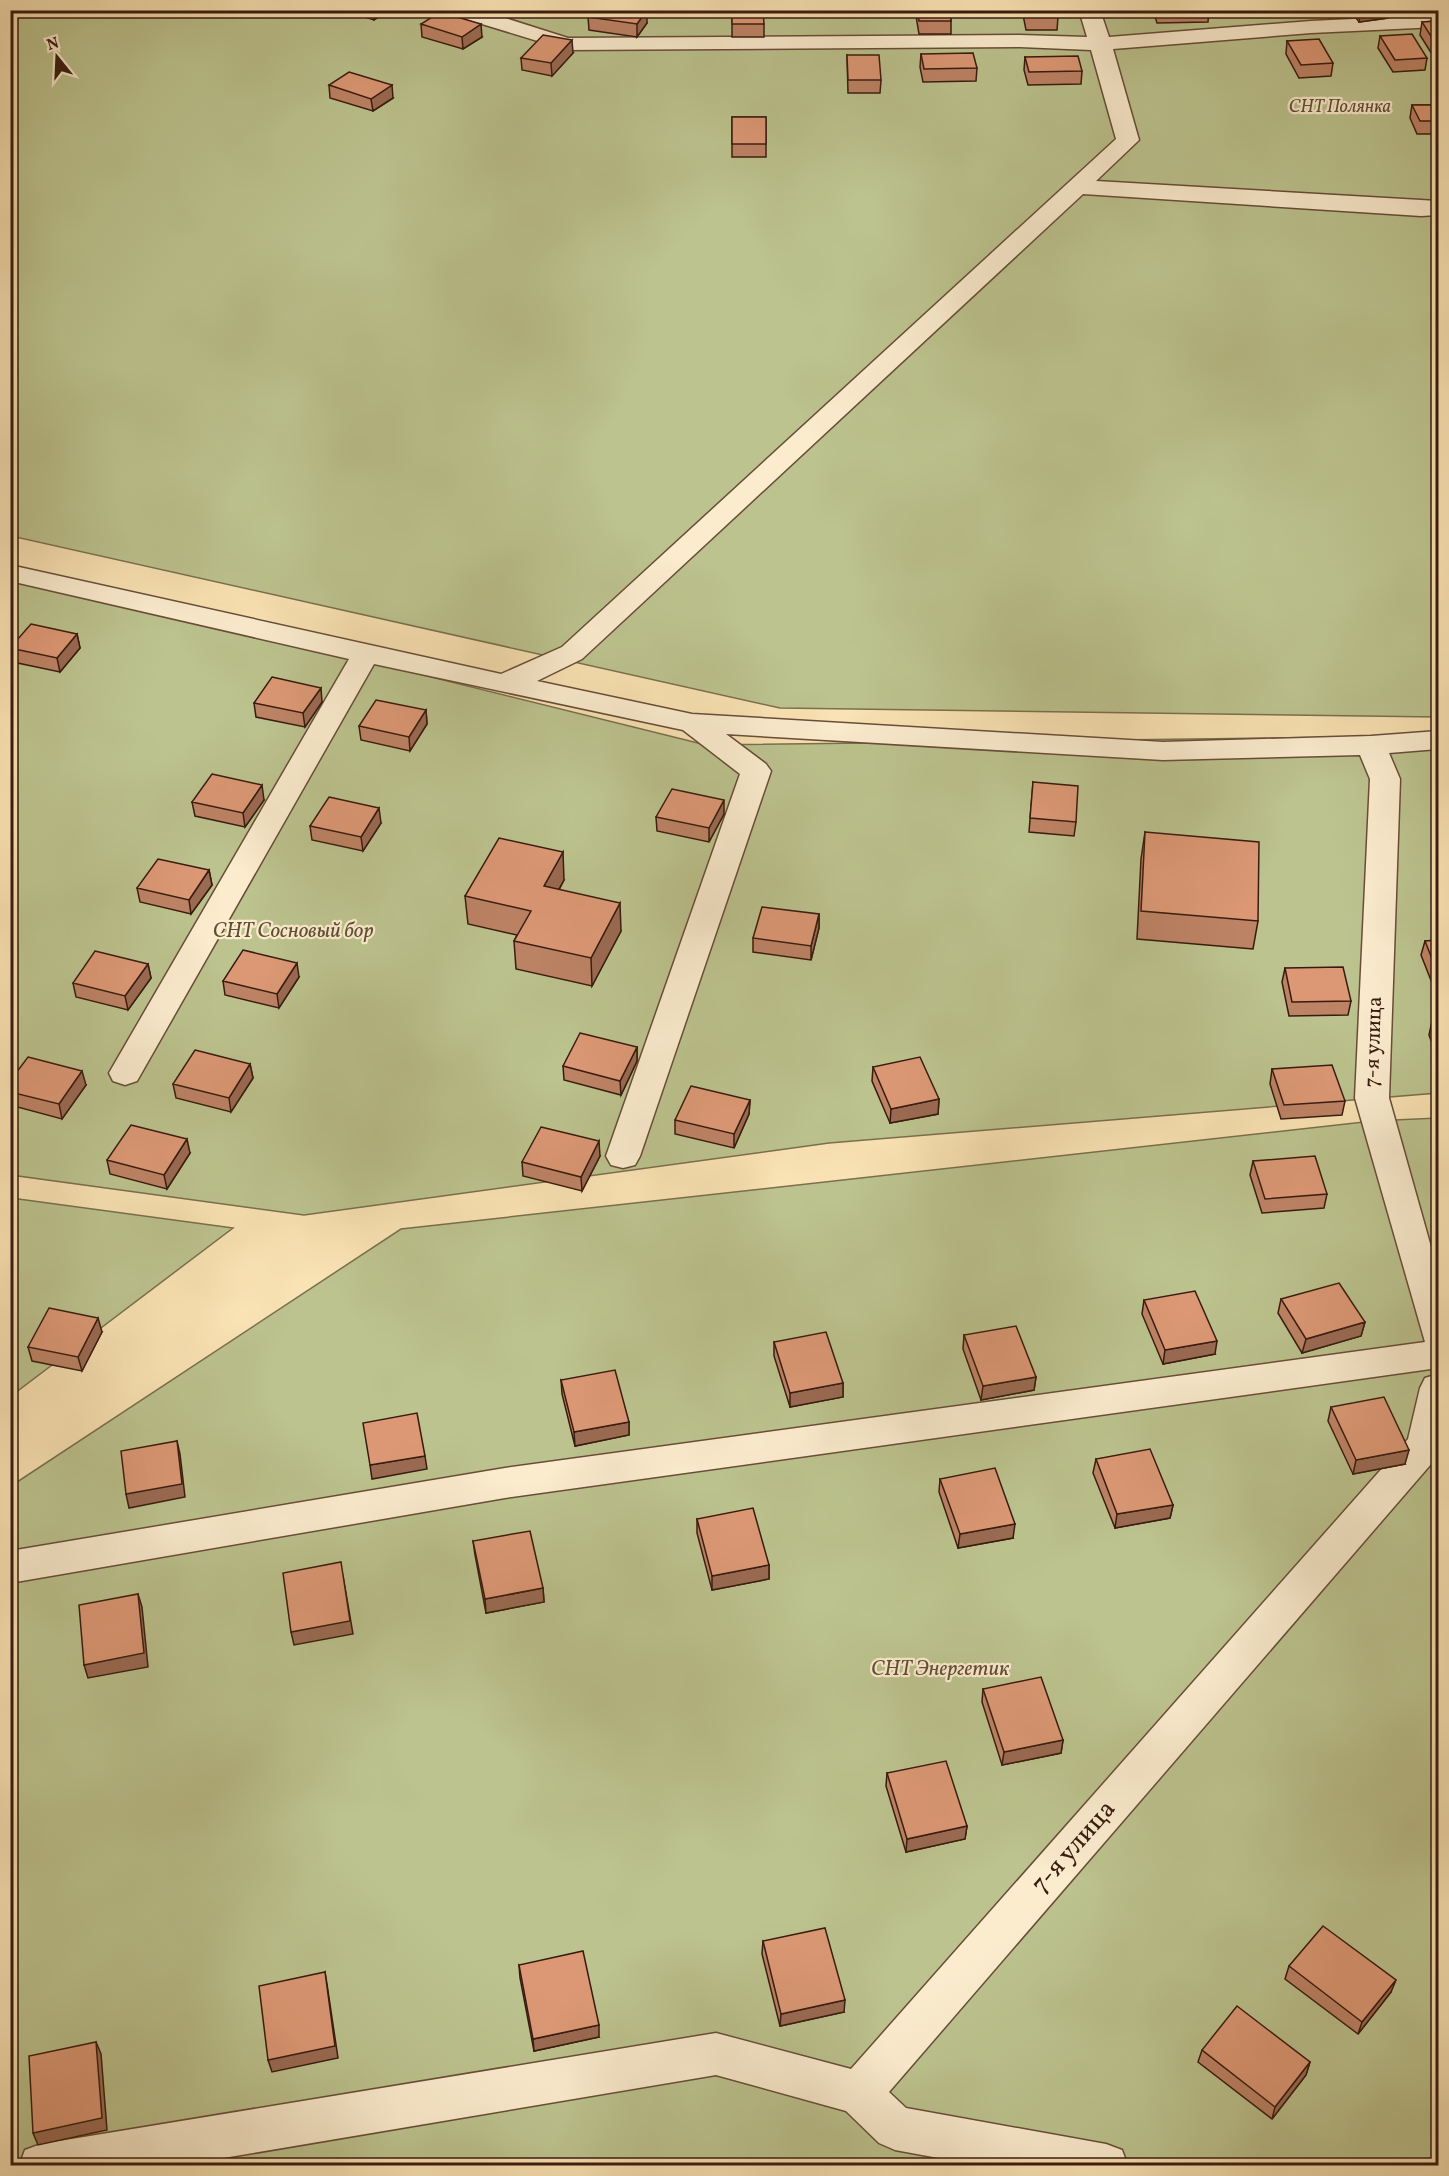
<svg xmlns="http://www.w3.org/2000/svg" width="1449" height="2176" font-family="Vollkorn,serif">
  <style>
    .green { fill: #bcc38e; stroke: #7a6f4e; stroke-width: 1.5 }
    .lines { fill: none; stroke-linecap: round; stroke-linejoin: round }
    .minor-casing { stroke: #684d38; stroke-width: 3 }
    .minor { fill: #fbecce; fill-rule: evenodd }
    .wall { fill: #bd8365; stroke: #381b0f; stroke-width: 1.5 }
    .shaded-wall { fill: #9a6a52; stroke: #381b0f; stroke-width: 1.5 }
    .building { fill: #dc9875; stroke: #381b0f; stroke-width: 1.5 }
    .labels { text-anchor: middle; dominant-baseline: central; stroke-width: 4.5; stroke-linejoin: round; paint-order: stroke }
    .far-park-label { font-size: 18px; font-style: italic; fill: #604d35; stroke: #fbecce }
    .park-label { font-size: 21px; font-style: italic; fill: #604d35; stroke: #fbecce }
    .street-label { font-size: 21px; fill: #381b0f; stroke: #fbecce }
    .near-street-label { font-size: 26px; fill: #381b0f; stroke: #fbecce }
  </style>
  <rect width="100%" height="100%" fill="#f9e2b3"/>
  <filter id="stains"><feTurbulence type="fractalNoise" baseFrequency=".00333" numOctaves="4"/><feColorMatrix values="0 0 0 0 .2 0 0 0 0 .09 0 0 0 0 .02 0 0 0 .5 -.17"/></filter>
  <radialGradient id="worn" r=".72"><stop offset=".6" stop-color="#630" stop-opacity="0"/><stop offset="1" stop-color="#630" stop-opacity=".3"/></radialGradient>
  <path class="green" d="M11 11H1438V717L780 708 11 536Z
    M11 573 706 745 1438 736V1093L829 1143 304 1215 11 1175Z
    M1438 1118V2165L11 2166V1486L401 1229 1373 1121Z
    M11 1198 233 1228 11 1396Z"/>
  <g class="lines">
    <defs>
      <path id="minor" d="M446 10H480L568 38 1020 35 1087 37 1079 10H1100L1109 37 1311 21 1438 15V27L1311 33 1113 49 1139 140 1096 181 1438 201V215L1421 216 1083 194 582 659 537 681 692 714 1163 742 1371 736 1438 731V749L1389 753 1400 779 1389 1098 1438 1272V1368L505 1498 10 1583V1551L505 1468 1425 1342 1355 1098 1370 779 1360 755 1163 760 726 734 766 764 771 771 640 1156 635 1165 623 1168 611 1165 606 1156 740 774 683 730 374 664 137 1081 125 1085 113 1081 109 1073 349 659 10 581V565L501 674 562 647 1116 139 1091 50 1020 47 567 50 449 14Z
        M1438 1374V1456L889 2092 906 2108 1106 2144 1122 2150 1128 2166H982L895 2150 879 2143 846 2111 716 2075 176 2166H19L25 2150 41 2144 716 2033 851 2069 1408 1439 1420 1388 1425 1378Z"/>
    </defs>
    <use href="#minor" class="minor-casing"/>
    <use href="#minor" class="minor"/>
  </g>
  <path class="wall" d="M344 10H389L374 20Z
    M732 10 764 24V37H732Z
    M915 10H950L951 21V34H919Z
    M1022 10H1057L1058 17 1057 30H1026Z
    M1153 10H1209L1208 22 1157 23Z
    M1350 10H1390L1388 18 1359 22Z
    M588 17 647 23 637 37 589 30Z
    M1438 21V58L1435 59 1420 35 1422 22Z
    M421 24 482 37 463 49 422 37Z
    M1380 36 1427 58 1425 70 1393 72 1378 48Z
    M1287 41 1333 63 1331 76 1299 78 1286 54Z
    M573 53 552 76 522 70 521 58Z
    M921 54 977 68 976 81 923 82 920 67Z
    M847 55 881 80 880 93H848Z
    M1025 57 1082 71 1081 84 1028 85 1024 70Z
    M329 85 393 98 373 111 330 98Z
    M1412 105H1438V134H1417L1410 118Z
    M732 117H766V157H732Z
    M77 634 80 648 60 672 13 662 10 648Z
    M322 702 305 727 256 717 254 703Z
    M426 710 427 724 410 751 361 740 359 726Z
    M1033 782 1076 822 1074 836 1029 832Z
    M264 800 245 827 195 816 192 802Z
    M724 814 709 842 657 831 656 817Z
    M381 823 363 851 312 840 310 826Z
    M1145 832 1258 921 1253 949 1137 939 1141 859Z
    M1438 832V856L1436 844Z
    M209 870 212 885 191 914 140 902 137 888Z
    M564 880 559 890 621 931 592 986 516 969 514 941 517 935 468 924 465 896Z
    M819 914V928L811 960 753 952V938Z
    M1438 940V988H1434L1421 955 1425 941Z
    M148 964 151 978 128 1010 76 997 73 983Z
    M1285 968 1351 1001 1348 1015 1289 1016 1282 982Z
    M299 977 279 1008 225 995 223 981Z
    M1438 1020V1060L1429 1035 1432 1021Z
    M637 1047V1061L621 1095 564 1080 563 1066Z
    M250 1064 253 1078 231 1112 176 1098 173 1084Z
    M873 1067 939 1099 938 1114 890 1123 872 1081Z
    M1272 1069 1345 1101 1342 1115 1281 1119 1270 1084Z
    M10 1081 86 1085 62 1119 10 1105Z
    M750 1100 749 1114 734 1148 675 1134V1120Z
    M190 1153 167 1189 110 1174 107 1160Z
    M600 1156 582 1191 523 1176 522 1162Z
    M1253 1161 1327 1194 1324 1208 1262 1213 1250 1175Z
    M1281 1299 1365 1322 1361 1336 1302 1353 1278 1313Z
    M1144 1300 1215 1354 1163 1364 1142 1314Z
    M102 1332 82 1371 32 1361 28 1347Z
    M964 1335 1036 1377 1034 1390 981 1400 963 1349Z
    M774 1342 843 1383V1397L790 1407 774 1356Z
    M561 1380 629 1422V1435L575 1446 562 1394Z
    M1331 1407 1405 1464 1353 1474 1328 1421Z
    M1096 1459 1173 1505 1170 1518 1115 1528 1093 1473Z
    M940 1479 1013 1538 958 1548 939 1492Z
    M697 1519 769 1565V1579L712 1590 697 1533Z
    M473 1541 543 1588 544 1602 486 1613 475 1555Z
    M983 1689 1063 1740 1061 1753 1002 1765 982 1702Z
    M887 1773 967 1826 965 1839 906 1852 886 1786Z
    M763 1941 844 2012 780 2026 762 1954Z
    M519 1965 599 2037 534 2051 520 1978Z
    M1289 1966 1391 1992 1358 2034 1285 1979Z
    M1202 2050 1310 2062 1306 2075 1272 2119 1198 2062Z"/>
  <path class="shaded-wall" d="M373 10H389L374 20Z
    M647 10V23L637 37V24Z
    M1361 10H1390L1388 18 1359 22Z
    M481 24 482 37 463 49 462 37Z
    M572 40 573 53 552 76 551 63Z
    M392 85 393 98 373 111 371 99Z
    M77 634 80 648 60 672 57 658Z
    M321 688 322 702 305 727 303 713Z
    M426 710 427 724 410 751 409 737Z
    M262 785 264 800 245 827 243 813Z
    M724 800V814L709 842V828Z
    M379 808 381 823 363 851 361 837Z
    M563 852 564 880 545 914 544 886Z
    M209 870 212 885 191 914 189 900Z
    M620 903 621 931 592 986 591 958Z
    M819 914V928L811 960V946Z
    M297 963 299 977 279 1008 277 994Z
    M148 964 151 978 128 1010 125 996Z
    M637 1047V1061L621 1095 620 1081Z
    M250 1064 253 1078 231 1112 229 1098Z
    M82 1071 86 1085 62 1119 59 1104Z
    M939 1099 938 1114 890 1123 891 1109Z
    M750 1100 749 1114 734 1148V1134Z
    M187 1139 190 1153 167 1189 164 1175Z
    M599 1141 600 1156 582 1191 581 1177Z
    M98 1318 102 1332 82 1371 78 1357Z
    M1365 1322 1361 1336 1302 1353 1306 1339Z
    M1217 1341 1215 1354 1163 1364 1165 1350Z
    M1036 1377 1034 1390 981 1400 983 1386Z
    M843 1383V1397L790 1407V1393Z
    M629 1422V1435L575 1446 574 1432Z
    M177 1441 180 1454 185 1497 129 1508 126 1494Z
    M1409 1450 1405 1464 1353 1474 1356 1460Z
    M425 1456 427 1469 372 1479 370 1465Z
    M1173 1505 1170 1518 1115 1528 1117 1514Z
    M1015 1524 1013 1538 958 1548 960 1534Z
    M769 1565V1579L712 1590V1576Z
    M343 1576 353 1634 294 1645 291 1632Z
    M543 1588 544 1602 486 1613 485 1599Z
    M138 1594 142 1607 148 1667 88 1678 84 1665Z
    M1063 1740 1061 1753 1002 1765 1004 1752Z
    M967 1826 965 1839 906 1852 907 1839Z
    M325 1972 327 1984 338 2058 272 2072 268 2060Z
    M1396 1980 1391 1992 1358 2034 1362 2022Z
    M845 2000 844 2012 780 2026 781 2014Z
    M599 2025V2037L534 2051 533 2039Z
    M96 2042 101 2054 107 2130 38 2145 33 2133Z
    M1310 2062 1306 2075 1272 2119 1275 2107Z"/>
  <path class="building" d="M593 10H647L637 24 588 17Z
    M732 10H763L764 24H732Z
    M918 10H950L951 21H919Z
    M1026 10H1057L1058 17H1027Z
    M440 12 481 24 462 37 421 24Z
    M1438 21V46H1437L1422 22Z
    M1412 34 1427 58 1395 60 1380 36Z
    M543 35 572 40 551 63 521 58Z
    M1319 39 1333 63 1301 65 1287 41Z
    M973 53 977 68 924 69 921 54Z
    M847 55H879L881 80H848Z
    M1078 56 1082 71 1029 72 1025 57Z
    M349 72 392 85 371 99 329 85Z
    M1412 105H1438V121H1420Z
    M732 117H766V144H732Z
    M31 624 77 634 57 658 10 648Z
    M272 677 321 688 303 713 254 703Z
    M376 700 426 710 409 737 359 726Z
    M212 774 262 785 243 813 192 802Z
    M1033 782 1078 786 1076 822 1030 818Z
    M672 789 724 800 709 828 656 817Z
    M329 797 379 808 361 837 310 826Z
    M1145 832 1259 842 1258 921 1141 911Z
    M499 838 563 852 544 886 620 903 591 958 514 941 531 911 465 896Z
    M158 859 209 870 189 900 137 888Z
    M762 907 819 914 811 946 753 938Z
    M1438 940V974L1425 941Z
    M243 950 297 963 277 994 223 981Z
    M95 951 148 964 125 996 73 983Z
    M1343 967 1351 1001 1292 1002 1285 968Z
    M1438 1020V1037L1432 1021Z
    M580 1033 637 1047 620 1081 563 1066Z
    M195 1050 250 1064 229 1098 173 1084Z
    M28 1057 82 1071 59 1104 10 1092V1081Z
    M920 1057 939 1099 891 1109 873 1067Z
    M1332 1065 1345 1101 1284 1105 1272 1069Z
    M691 1086 750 1100 734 1134 675 1120Z
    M131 1125 187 1139 164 1175 107 1160Z
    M541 1127 599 1141 581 1177 522 1162Z
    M1315 1156 1327 1194 1265 1199 1253 1161Z
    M1339 1283 1365 1322 1306 1339 1281 1299Z
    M1195 1291 1217 1341 1165 1350 1144 1300Z
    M49 1308 98 1318 78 1357 28 1347Z
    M1016 1326 1036 1377 983 1386 964 1335Z
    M826 1332 843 1383 790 1393 774 1342Z
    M615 1370 629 1422 574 1432 561 1380Z
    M1384 1397 1409 1450 1356 1460 1331 1407Z
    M417 1413 425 1456 370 1465 363 1423Z
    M177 1441 182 1484 126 1494 121 1451Z
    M1150 1449 1173 1505 1117 1514 1096 1459Z
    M995 1468 1015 1524 960 1534 940 1479Z
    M753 1508 769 1565 712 1576 697 1519Z
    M530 1531 543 1588 485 1599 473 1541Z
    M341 1562 350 1621 291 1632 283 1573Z
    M138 1594 144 1653 84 1665 79 1605Z
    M1041 1677 1063 1740 1004 1752 983 1689Z
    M946 1761 967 1826 907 1839 887 1773Z
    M1323 1926 1396 1980 1362 2022 1289 1966Z
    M825 1928 845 2000 781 2014 763 1941Z
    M583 1951 599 2025 533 2039 519 1965Z
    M325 1972 335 2046 268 2060 259 1986Z
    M1237 2006 1310 2062 1275 2107 1202 2050Z
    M96 2042 102 2118 33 2133 29 2056Z"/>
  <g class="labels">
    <g class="far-park-label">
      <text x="1340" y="107">СНТ Полянка</text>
    </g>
    <g class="park-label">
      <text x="293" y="931">СНТ Сосновый бор</text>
      <text x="940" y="1669">СНТ Энергетик</text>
    </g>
    <g class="street-label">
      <text transform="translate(1374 1042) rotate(-88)">7-я улица</text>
    </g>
    <g class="near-street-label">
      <text transform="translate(1074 1847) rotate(-49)">7-я улица</text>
    </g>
  </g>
  <rect width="1449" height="2176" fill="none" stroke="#f9e2b3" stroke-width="36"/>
  <rect x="12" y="12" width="1425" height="2152" fill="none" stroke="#381b0f" stroke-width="3"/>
  <rect x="18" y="18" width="1413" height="2140" fill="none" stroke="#381b0f" stroke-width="1.5"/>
  <g transform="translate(57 57) rotate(342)" stroke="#fbecce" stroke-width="4.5" paint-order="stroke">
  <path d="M0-4.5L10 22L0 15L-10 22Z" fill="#381b0f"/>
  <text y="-9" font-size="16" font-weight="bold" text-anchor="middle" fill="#381b0f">N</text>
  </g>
  <rect width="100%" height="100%" filter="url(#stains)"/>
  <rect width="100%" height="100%" fill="url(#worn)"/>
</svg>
